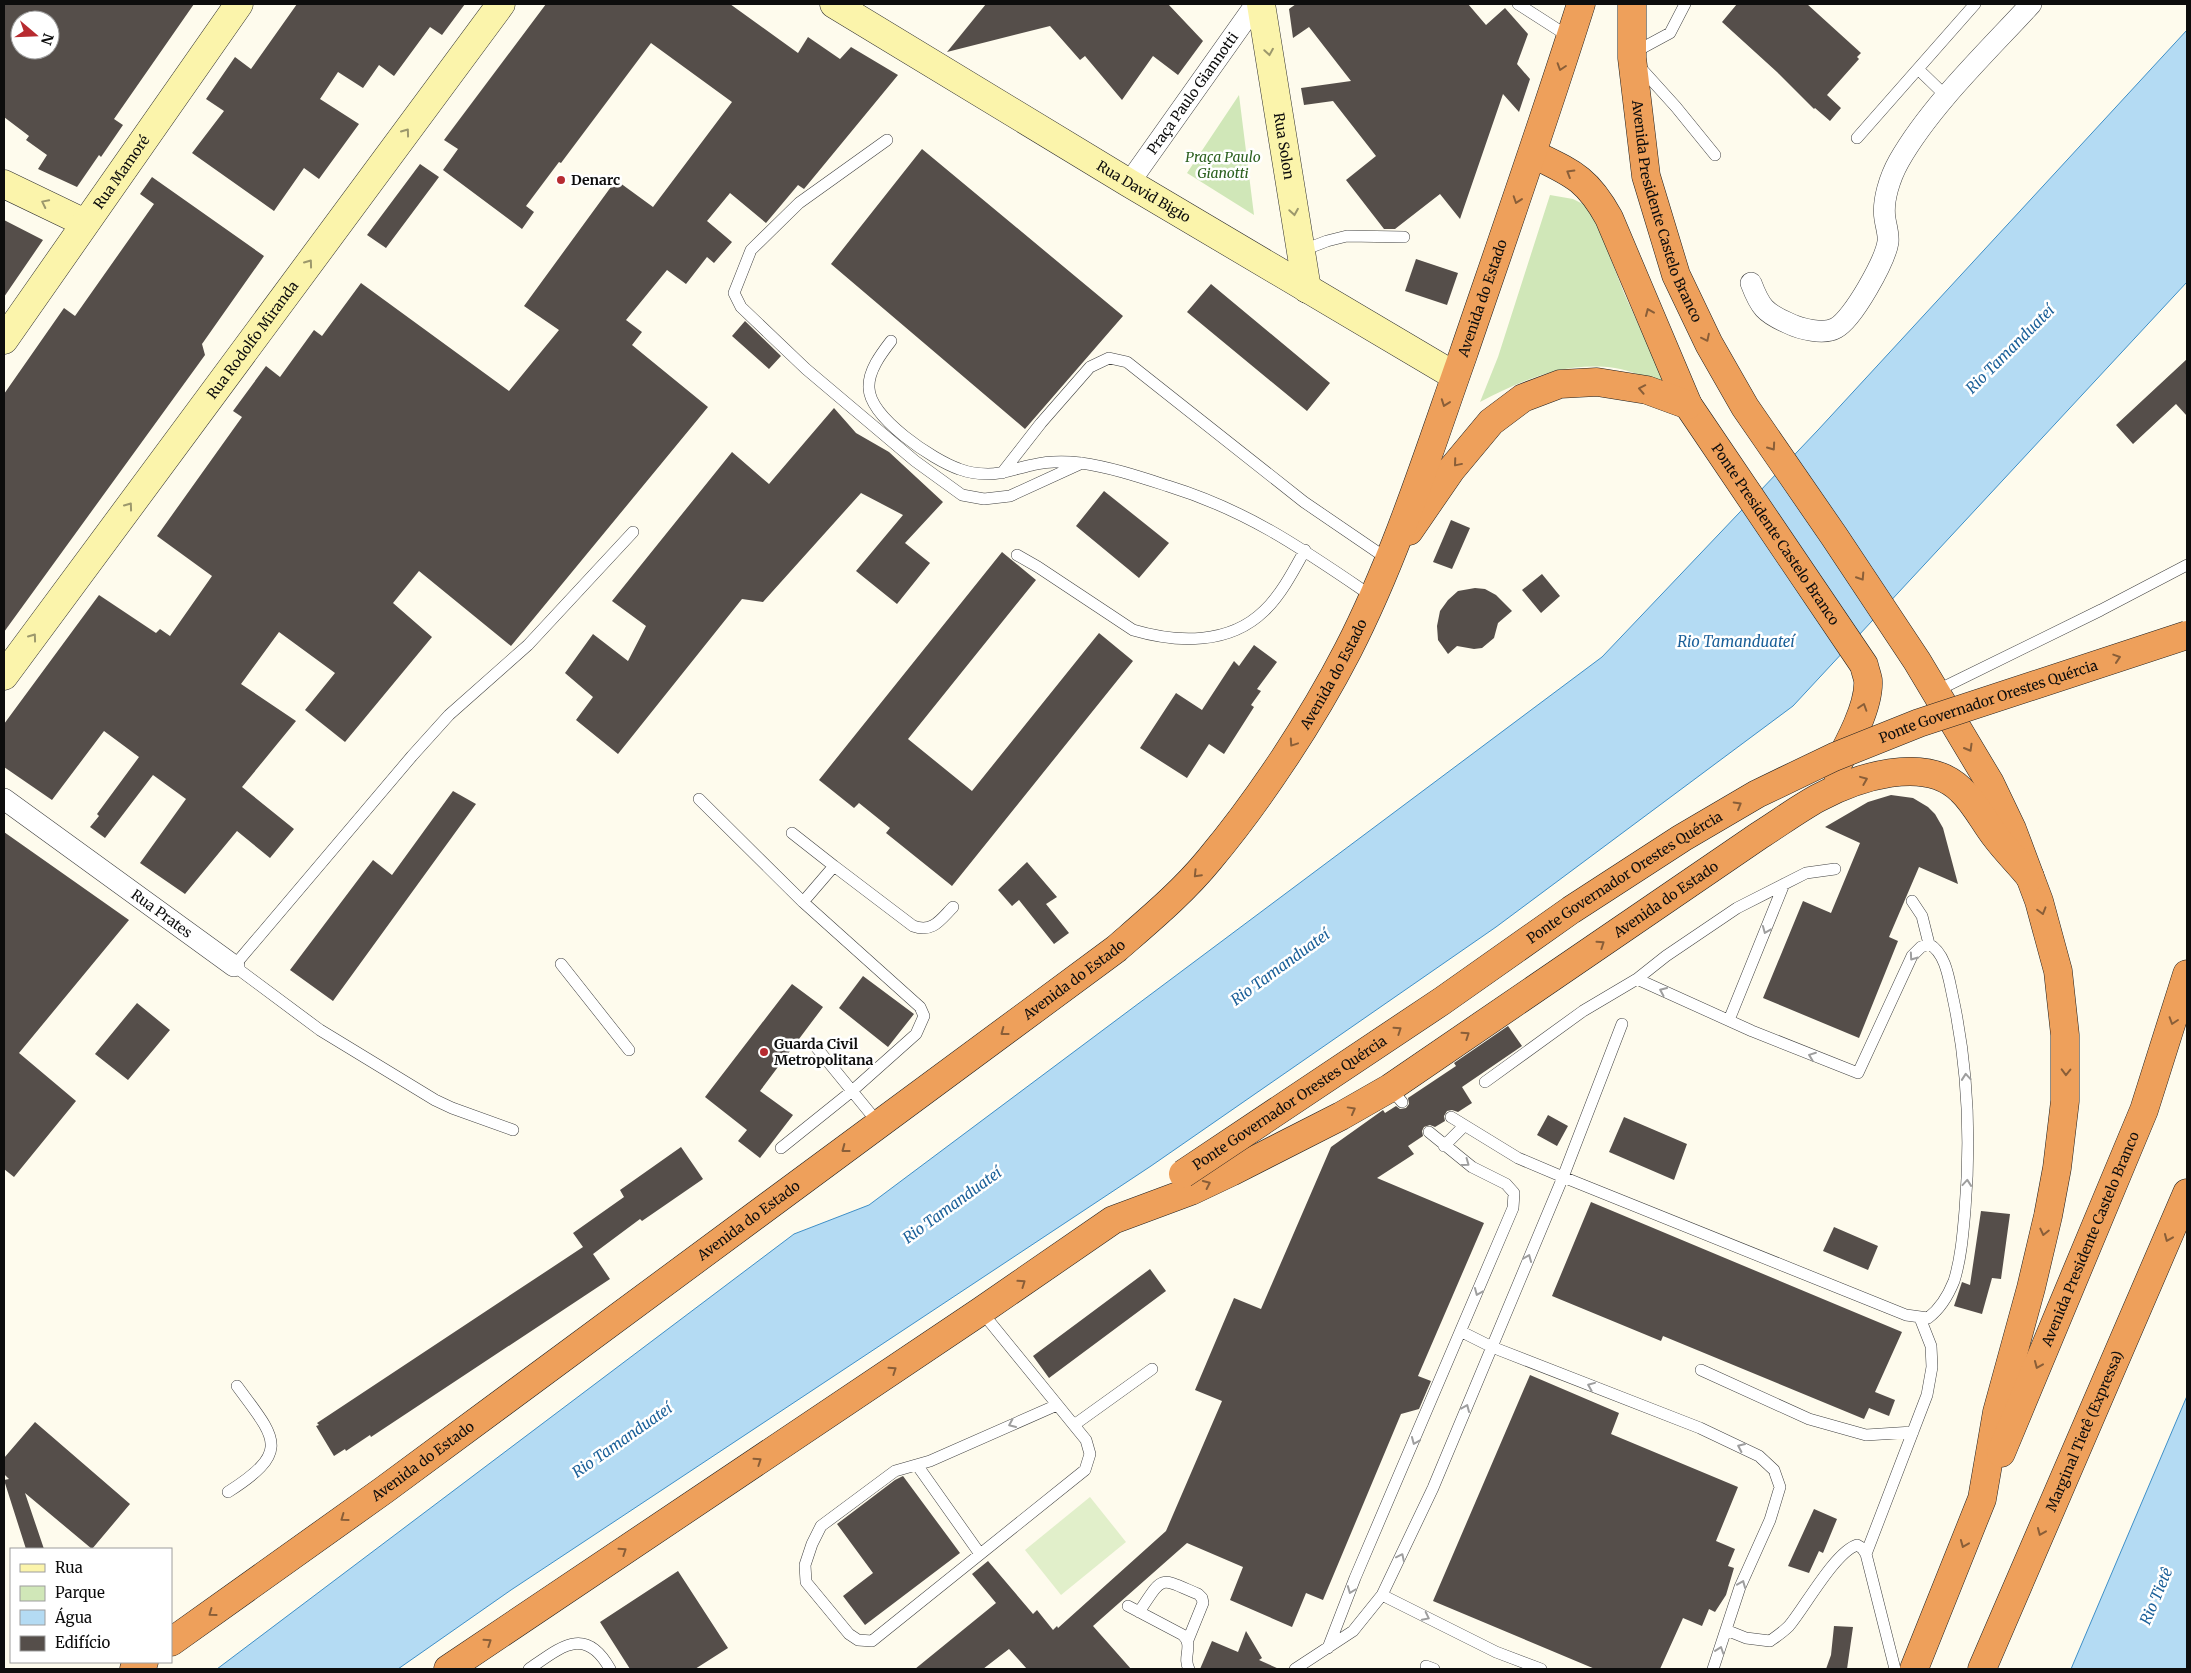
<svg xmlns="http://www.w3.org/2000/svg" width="2191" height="1673" font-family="Merriweather,serif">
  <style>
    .green { fill: #d0e7b8 }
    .pitch { fill: #e1efca }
    .water { fill: #b4dbf3; stroke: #3e8fc7 }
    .building { fill: #554e4a; fill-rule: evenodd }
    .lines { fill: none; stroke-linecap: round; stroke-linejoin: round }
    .lane-casing { stroke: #404040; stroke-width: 12 }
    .street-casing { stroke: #404040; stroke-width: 22 }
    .secondary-casing { stroke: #2f2f2f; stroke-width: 29 }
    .highway-casing { stroke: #1e1e1e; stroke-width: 29 }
    .lane { stroke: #fff; stroke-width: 11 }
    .street { stroke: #fff; stroke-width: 21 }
    .secondary { stroke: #fbf4ab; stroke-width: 28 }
    .highway { stroke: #eea05b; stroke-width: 28 }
    .highway-bridge-casing { stroke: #1e1e1e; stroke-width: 29; stroke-linecap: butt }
    .highway-bridge { stroke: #eea05b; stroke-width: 28 }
    .oneway { stroke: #9c986c }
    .oneway2 { stroke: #895e38 }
    .oneway3 { stroke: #9e9e9e }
    .poi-dot { fill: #b72b30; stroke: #fff; stroke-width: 2 }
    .labels { text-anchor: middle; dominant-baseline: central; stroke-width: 5; stroke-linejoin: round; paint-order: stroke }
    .street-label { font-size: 14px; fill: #0d0d0d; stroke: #fff }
    .park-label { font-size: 14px; font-style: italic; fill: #2d6120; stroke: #fff }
    .poi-label { font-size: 14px; font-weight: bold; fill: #0d0d0d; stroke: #fff; text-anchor: start }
    .water-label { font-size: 15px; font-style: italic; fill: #1b6099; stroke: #fff }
  </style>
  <rect width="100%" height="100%" fill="#fefbed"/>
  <path class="green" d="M1239 95 1254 215 1187 173Z
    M1550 195 1573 199 1591 208 1624 293 1666 385C1649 379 1632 371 1615 368 1564 361 1523 380 1480 402L1498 357Z"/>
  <path class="pitch" d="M1090 1497 1126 1542 1061 1595 1025 1550Z"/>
  <path class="water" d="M2187 30V282L1793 706 1496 927 1151 1166 511 1590 398 1669H217L794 1234 869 1205 1602 657 1818 430Z
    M2187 1396V1669H2071Z"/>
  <path class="building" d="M4 4H194L114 119 123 125 101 157 99 155 77 187 38 169 47 155 26 140 29 136 4 117ZM20 20H50V50H20Z
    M297 4H465L442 35 430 27 394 76 379 65 363 88 338 72 320 99 359 124 319 179 304 168 274 211 192 153 224 111 206 99 235 57 251 69Z
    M546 4H730L798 53 808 37 840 59 851 47 898 75 804 189 798 185 766 223 730 193 707 221 732 242 714 263 707 257 686 284 667 270 626 320 642 332 632 345 708 407 511 646 419 571 393 603 432 637 345 742 305 710 335 673 279 632 241 684 296 721 242 787 294 829 270 858 237 831 185 894 140 863 186 799 153 775 105 838 90 827 99 816 97 814 139 757 104 731 52 800 4 767V724L99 595 156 633 160 629 170 636 212 576 157 536 242 417 233 411 266 366 280 377 314 330 322 336 361 283 509 391 559 330 524 306 616 180 653 207 732 102 651 43 561 163 559 162 526 206 534 212 522 229 443 170 458 149 444 140Z
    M986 4H1168L1203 41 1178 75 1153 56 1122 100 1085 56 1080 60 1050 26 947 52Z
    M1296 4H1468L1486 25 1505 8 1528 34 1517 64 1530 79 1519 112 1503 94 1460 219 1440 194 1395 229H1384L1346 180 1376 156 1333 101 1304 105 1301 88 1351 81 1309 27 1293 38 1289 9Z
    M1737 4H1807L1861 53 1857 57 1859 59 1827 95 1841 108 1830 121 1815 108 1814 109 1777 72 1722 22Z
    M922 149 1123 316 1025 429 831 264Z
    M420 164 439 177 386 248 367 235Z
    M152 177 264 256 202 344 205 355 4 632V394L64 308 75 316 154 204 140 194Z
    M4 220 43 240 4 297Z
    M1416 259 1458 273 1447 305 1405 291Z
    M1211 284 1330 383 1307 411 1187 312Z
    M745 321 781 356 769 369 732 336Z
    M2187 359V416L2176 404 2133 444 2116 425Z
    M834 408 856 433 889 452 943 502 905 543 930 563 897 604 856 571 903 515 861 493 763 602 742 599 618 754 576 720 593 697 565 673 593 634 628 661 646 626 612 601 732 452 769 484Z
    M1104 491 1169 543 1139 578 1076 526Z
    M1451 520 1470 528 1452 569 1433 562Z
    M1002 552 1036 580 908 739 972 791 1099 633 1133 661 952 886 886 833 890 828 859 803 854 808 819 780Z
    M1542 574 1560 596 1541 613 1522 590Z
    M1475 588 1485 589 1496 595 1512 611 1498 623 1494 638 1482 648 1474 649 1457 646 1448 654 1438 640 1437 626 1440 611 1448 600 1458 591Z
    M1254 645 1277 662 1257 689 1261 691 1251 705 1254 707 1224 754 1209 744 1187 778 1140 748 1176 693 1202 710 1234 661 1239 666Z
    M453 791 476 804 333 1001 290 970 373 860 392 875Z
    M1891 795 1913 798 1928 807 1935 814 1943 828 1958 884 1919 867 1889 937 1898 941 1859 1038 1763 998 1803 901 1831 913 1860 843 1825 827 1868 802Z
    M4 832 129 920 19 1053 76 1101 14 1177 4 1169Z
    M1027 862 1057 897 1046 904 1069 933 1054 944 1019 900 1012 906 998 890Z
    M863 976 914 1014 888 1047 839 1008Z
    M792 984 823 1007 760 1091 793 1115 760 1158 738 1141 747 1130 705 1097Z
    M137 1003 170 1030 128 1080 95 1054Z
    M1508 1026 1522 1046 1462 1087 1472 1103 1458 1112 1452 1110 1447 1111 1444 1116 1445 1121 1435 1127 1430 1125 1424 1127 1422 1131 1423 1136 1408 1146 1414 1154 1377 1178 1484 1223 1418 1376 1431 1381 1419 1409 1401 1414 1323 1600 1306 1593 1292 1627 1230 1600 1243 1567 1187 1543 1093 1626 1131 1669H1027L1009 1649 983 1669H915L996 1603 972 1574 988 1561 1033 1614 1037 1610 1053 1630 1057 1626 1058 1628 1166 1531 1222 1401 1195 1390 1234 1298 1261 1309 1331 1147 1383 1110 1385 1113 1396 1106 1400 1109 1406 1108 1409 1104 1408 1098 1456 1066 1454 1063Z
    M1548 1115 1568 1126 1557 1146 1537 1135Z
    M1624 1117 1687 1144 1674 1180 1609 1152Z
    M681 1147 703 1179 642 1221 640 1219 593 1254 610 1279 371 1437 370 1435 346 1451 345 1449 334 1456 316 1426 319 1425 317 1423 583 1247 573 1233 624 1197 620 1190Z
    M1591 1202 1902 1332 1875 1392 1895 1400 1889 1416 1869 1408 1864 1419 1663 1336 1661 1341 1552 1296Z
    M1981 1211 2010 1214 2001 1279 1992 1278 1982 1314 1954 1306 1962 1282 1970 1285Z
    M1834 1227 1878 1246 1868 1270 1823 1251Z
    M1150 1269 1166 1291 1049 1378 1033 1356Z
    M1530 1375 1619 1413 1611 1434 1738 1487 1716 1541 1735 1549 1728 1566 1734 1568 1726 1595 1715 1612 1709 1609 1702 1626 1683 1618 1660 1669H1595L1433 1601Z
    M35 1422 130 1504 92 1549 25 1493 44 1549H26L4 1480 9 1479 4 1474V1458Z
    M903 1476 960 1553 865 1625 843 1596 873 1573 837 1524 895 1480Z
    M1814 1509 1837 1519 1823 1553 1819 1551 1809 1573 1788 1566Z
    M678 1571 728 1648 695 1669H630L600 1622Z
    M1834 1626 1853 1627 1847 1669H1826L1831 1655Z
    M1246 1631 1262 1658 1259 1660 1279 1669H1200L1212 1641 1238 1652Z"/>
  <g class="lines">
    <defs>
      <path id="lane" d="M1518 4 1571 38
        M1633 53 1670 33 1685 4
        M1638 65 1676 107 1715 155
        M1918 69 1947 97
        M1857 138 1975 4
        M887 140 799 203 751 250 734 293 741 307 806 369 915 461 962 495 984 499 1010 496 1082 463
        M1301 251 1327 241 1347 236 1404 237
        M891 341C881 354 868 371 869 388 870 418 933 460 959 469 967 472 979 474 988 474 1004 474 1017 468 1032 465 1049 461 1064 461 1081 463 1110 467 1140 477 1168 486 1249 511 1304 550 1373 597
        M1002 473 1041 423 1090 367 1109 358 1127 362 1304 502 1389 560
        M1017 555 1038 567 1133 630C1177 643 1229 645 1264 611 1281 595 1294 570 1305 550
        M1936 691 2101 610 2187 565
        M699 799 803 902 920 1007 924 1016 916 1034 852 1091 781 1148
        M792 833 834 866 803 902
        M834 866 913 926C933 933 940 920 953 907
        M1912 901 1922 916 1929 944
        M561 964 629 1050
        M1637 979 1666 956 1737 908 1806 873 1835 869
        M1729 1020 1784 884
        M816 1047 879 1124
        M1485 1082 1583 1011 1637 979 1752 1031 1858 1073 1912 956 1921 947 1929 944C1946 953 1949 980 1953 998 1968 1068 1971 1138 1965 1210 1963 1233 1961 1259 1954 1281 1948 1296 1940 1309 1928 1318L1906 1315 1563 1177 1622 1024
        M1390 1088 1402 1102
        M513 1130 452 1108 435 1100 320 1030 234 966 412 756 449 715 528 645 633 532
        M1444 1146 1464 1126
        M981 1311 1086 1440 1090 1454 1085 1470 872 1641 858 1640 849 1634 806 1582 805 1565 812 1544 821 1526 895 1471 930 1461 1057 1405
        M1462 1332 1492 1347 1700 1428 1759 1456 1774 1470 1780 1487 1770 1520 1740 1587 1713 1669
        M1701 1370 1809 1419 1866 1435 1913 1432
        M1074 1425 1152 1369
        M917 1465 980 1554
        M228 1492C292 1451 276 1439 237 1386
        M1866 1554 1927 1395 1932 1367 1931 1346 1920 1318
        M1382 1595 1496 1652 1541 1669
        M1128 1606 1183 1635C1194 1646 1182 1657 1189 1669
        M1139 1612C1164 1575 1158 1577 1198 1594L1202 1598 1203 1603 1188 1640
        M1726 1630 1746 1638 1770 1641C1777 1636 1783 1632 1789 1626 1805 1607 1835 1552 1857 1545L1862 1548 1866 1554 1895 1669
        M1328 1648 1355 1578 1513 1208 1514 1193 1506 1184 1472 1167 1429 1132
        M1426 1666 1434 1669
        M529 1669C560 1648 585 1624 610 1669
        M1295 1669 1353 1631 1382 1595 1433 1488 1563 1177 1518 1158 1451 1117"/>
      <g id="street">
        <path id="s1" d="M1129 183 1256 4"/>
        <path d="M1751 283C1760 307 1765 313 1788 323 1800 329 1824 335 1836 328 1853 319 1885 261 1888 242 1889 235 1886 226 1885 219 1882 201 1890 177 1899 161 1931 105 1987 52 2031 4"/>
        <path id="s2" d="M4 799 234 966"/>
      </g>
      <g id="secondary">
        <path id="s3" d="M834 4 1129 183 1455 376"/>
        <path id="s4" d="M1261 4 1307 289"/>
        <path d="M4 184 85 223"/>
        <path id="s5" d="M4 340 239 4"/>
        <path id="s6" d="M4 676 501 4"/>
      </g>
      <g id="highway">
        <path id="s7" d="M1632 4V58L1646 176 1676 275 1709 344 1745 407 1834 536 1917 661 1990 783 2012 829 2039 901 2058 971 2065 1035V1101L2057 1168 2048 1216 2031 1288 1997 1412 1982 1499 1914 1669"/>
        <path id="s8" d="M1533 154C1572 173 1587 178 1609 218L1688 405 1864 665C1865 670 1867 675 1868 680 1870 706 1847 747 1835 769"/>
        <path d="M1409 531 1451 470 1491 422 1523 398 1560 384 1597 382 1647 390 1688 405"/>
        <path id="s9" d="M2001 1453 2144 1110 2187 974"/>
        <path id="s10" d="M171 1642 384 1490 1116 949C1148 921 1182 893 1209 860 1260 799 1312 720 1348 650 1396 556 1428 454 1463 355 1503 238 1544 121 1581 4"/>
        <path d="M134 1669 144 1662"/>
        <path id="s11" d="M448 1669 981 1311 1113 1220 1191 1191 1231 1172 1341 1116 1390 1088 1760 835C1779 823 1798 809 1818 798 1856 778 1925 754 1961 790 1975 803 1984 822 1995 836 2006 851 2019 863 2030 877"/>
        <path id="s12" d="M1982 1669 2187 1193"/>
      </g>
    </defs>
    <use href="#lane" class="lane-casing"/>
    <use href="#street" class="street-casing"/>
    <use href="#secondary" class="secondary-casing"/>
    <use href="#highway" class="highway-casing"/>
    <use href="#lane" class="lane"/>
    <use href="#street" class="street"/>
    <use href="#secondary" class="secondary"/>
    <use href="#highway" class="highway"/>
    <defs>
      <g id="highway-bridge">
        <path id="s13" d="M1183 1174 1442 1001 1571 910 1682 838 1757 794 1834 757 1919 723 2187 635"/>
      </g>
    </defs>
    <use href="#highway-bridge" class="highway-bridge-casing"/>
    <use href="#highway-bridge" class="highway-bridge"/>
  </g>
  <defs><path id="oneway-chevron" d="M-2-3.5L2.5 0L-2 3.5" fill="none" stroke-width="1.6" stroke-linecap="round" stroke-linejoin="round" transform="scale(1.25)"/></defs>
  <g class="oneway">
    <use href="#oneway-chevron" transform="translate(1269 52) rotate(81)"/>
    <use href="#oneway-chevron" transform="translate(406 132) rotate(-54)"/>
    <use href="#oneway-chevron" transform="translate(45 203) rotate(-154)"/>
    <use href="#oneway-chevron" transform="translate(1294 212) rotate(81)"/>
    <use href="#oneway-chevron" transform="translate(309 263) rotate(-54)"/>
    <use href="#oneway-chevron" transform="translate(129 506) rotate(-54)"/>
    <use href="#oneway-chevron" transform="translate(33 637) rotate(-54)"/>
  </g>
  <g class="oneway2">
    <use href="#oneway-chevron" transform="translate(1561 67) rotate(108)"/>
    <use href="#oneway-chevron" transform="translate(1570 173) rotate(-149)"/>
    <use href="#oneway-chevron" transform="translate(1517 200) rotate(109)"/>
    <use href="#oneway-chevron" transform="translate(1649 312) rotate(-113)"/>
    <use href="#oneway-chevron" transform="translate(1706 338) rotate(64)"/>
    <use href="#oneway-chevron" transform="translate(1642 389) rotate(-169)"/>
    <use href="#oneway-chevron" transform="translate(1445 403) rotate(110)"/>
    <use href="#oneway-chevron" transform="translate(1772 447) rotate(55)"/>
    <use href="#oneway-chevron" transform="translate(1457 463) rotate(130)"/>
    <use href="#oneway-chevron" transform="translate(1861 577) rotate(57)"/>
    <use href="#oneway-chevron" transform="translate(2117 658) rotate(-18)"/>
    <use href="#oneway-chevron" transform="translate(1863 707) rotate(-72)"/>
    <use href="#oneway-chevron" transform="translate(1293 743) rotate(124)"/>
    <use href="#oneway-chevron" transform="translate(1969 748) rotate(60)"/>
    <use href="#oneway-chevron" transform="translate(1864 780) rotate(-22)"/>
    <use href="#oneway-chevron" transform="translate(1738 805) rotate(-30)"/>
    <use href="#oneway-chevron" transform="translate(1197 874) rotate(134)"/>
    <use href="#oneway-chevron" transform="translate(2042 911) rotate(74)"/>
    <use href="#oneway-chevron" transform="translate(1601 944) rotate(-34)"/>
    <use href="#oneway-chevron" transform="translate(2173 1021) rotate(108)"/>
    <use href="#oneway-chevron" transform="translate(1398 1030) rotate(-34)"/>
    <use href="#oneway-chevron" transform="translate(1004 1032) rotate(143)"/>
    <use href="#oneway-chevron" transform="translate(1466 1035) rotate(-34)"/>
    <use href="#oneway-chevron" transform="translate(2066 1072) rotate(91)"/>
    <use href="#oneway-chevron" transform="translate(1352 1110) rotate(-29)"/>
    <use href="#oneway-chevron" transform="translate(845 1149) rotate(143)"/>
    <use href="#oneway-chevron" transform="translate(1207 1184) rotate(-25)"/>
    <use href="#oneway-chevron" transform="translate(2044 1232) rotate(103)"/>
    <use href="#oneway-chevron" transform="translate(2168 1238) rotate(113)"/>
    <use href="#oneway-chevron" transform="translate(1022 1283) rotate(-35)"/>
    <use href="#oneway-chevron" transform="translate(2038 1365) rotate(113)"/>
    <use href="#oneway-chevron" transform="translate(893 1370) rotate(-34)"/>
    <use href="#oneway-chevron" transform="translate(758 1461) rotate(-34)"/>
    <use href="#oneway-chevron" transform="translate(344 1518) rotate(144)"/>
    <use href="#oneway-chevron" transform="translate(2041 1532) rotate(113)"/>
    <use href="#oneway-chevron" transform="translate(1964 1544) rotate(112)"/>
    <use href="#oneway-chevron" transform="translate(623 1551) rotate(-34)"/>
    <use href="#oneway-chevron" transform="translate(212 1613) rotate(144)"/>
    <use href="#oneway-chevron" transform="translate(488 1642) rotate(-34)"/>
  </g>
  <g class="oneway3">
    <use href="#oneway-chevron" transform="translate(1766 930) rotate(112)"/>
    <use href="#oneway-chevron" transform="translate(1913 957) rotate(125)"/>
    <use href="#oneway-chevron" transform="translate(1663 991) rotate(-156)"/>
    <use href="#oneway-chevron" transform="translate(1812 1056) rotate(-159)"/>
    <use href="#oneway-chevron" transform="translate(1966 1077) rotate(-95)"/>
    <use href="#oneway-chevron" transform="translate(1466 1163) rotate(36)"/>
    <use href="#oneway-chevron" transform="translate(1967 1183) rotate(-85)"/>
    <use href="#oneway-chevron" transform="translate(1528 1258) rotate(-68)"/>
    <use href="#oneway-chevron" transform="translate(1478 1292) rotate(113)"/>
    <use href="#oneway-chevron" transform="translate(1591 1386) rotate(-158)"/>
    <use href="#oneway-chevron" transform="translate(1466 1408) rotate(-67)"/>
    <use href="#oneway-chevron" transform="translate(1012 1424) rotate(156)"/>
    <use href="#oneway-chevron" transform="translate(1415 1441) rotate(113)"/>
    <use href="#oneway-chevron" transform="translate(1741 1447) rotate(-155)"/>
    <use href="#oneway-chevron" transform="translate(1401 1557) rotate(-64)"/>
    <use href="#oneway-chevron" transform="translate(1742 1584) rotate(-68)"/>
    <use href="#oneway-chevron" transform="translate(1351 1590) rotate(111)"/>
    <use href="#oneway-chevron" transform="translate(1426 1617) rotate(26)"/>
    <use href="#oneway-chevron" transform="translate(1720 1650) rotate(-71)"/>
  </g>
  <g class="poi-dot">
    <circle cx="561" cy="180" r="5"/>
    <circle cx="764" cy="1052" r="5"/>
  </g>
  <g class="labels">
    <g class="street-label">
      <text stroke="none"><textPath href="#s1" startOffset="110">Praça Paulo Giannotti</textPath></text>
      <text stroke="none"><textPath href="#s4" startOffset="144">Rua Solon</textPath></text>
      <text stroke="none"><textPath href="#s5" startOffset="205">Rua Mamoré</textPath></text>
      <text stroke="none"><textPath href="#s3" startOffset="362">Rua David Bigio</textPath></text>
      <text stroke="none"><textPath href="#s7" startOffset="212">Avenida Presidente Castelo Branco</textPath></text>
      <text stroke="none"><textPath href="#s10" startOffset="1930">Avenida do Estado</textPath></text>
      <text stroke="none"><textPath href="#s6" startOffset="418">Rua Rodolfo Miranda</textPath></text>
      <text stroke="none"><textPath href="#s8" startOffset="461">Ponte Presidente Castelo Branco</textPath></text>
      <text stroke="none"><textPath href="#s10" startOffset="1525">Avenida do Estado</textPath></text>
      <text stroke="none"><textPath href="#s13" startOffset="938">Ponte Governador Orestes Quércia</textPath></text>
      <text stroke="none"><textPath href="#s13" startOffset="532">Ponte Governador Orestes Quércia</textPath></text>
      <text stroke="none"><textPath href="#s11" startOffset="1444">Avenida do Estado</textPath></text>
      <text stroke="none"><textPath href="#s2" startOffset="195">Rua Prates</textPath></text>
      <text stroke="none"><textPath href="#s10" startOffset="1120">Avenida do Estado</textPath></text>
      <text stroke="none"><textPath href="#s13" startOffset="128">Ponte Governador Orestes Quércia</textPath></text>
      <text stroke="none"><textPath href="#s10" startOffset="715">Avenida do Estado</textPath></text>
      <text stroke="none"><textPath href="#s9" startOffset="232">Avenida Presidente Castelo Branco</textPath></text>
      <text stroke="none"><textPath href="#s12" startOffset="259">Marginal Tietê (Expressa)</textPath></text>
      <text stroke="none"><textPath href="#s10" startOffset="310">Avenida do Estado</textPath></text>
    </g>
    <g class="park-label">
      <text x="1223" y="157">Praça Paulo<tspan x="1223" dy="16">Gianotti</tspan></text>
    </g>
    <g class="poi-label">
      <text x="571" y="180">Denarc</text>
      <text x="774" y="1044">Guarda Civil<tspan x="774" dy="16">Metropolitana</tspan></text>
    </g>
    <g class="water-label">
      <text transform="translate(2010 349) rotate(-45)">Rio Tamanduateí</text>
      <text x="1736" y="641">Rio Tamanduateí</text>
      <text transform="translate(1280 967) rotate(-36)">Rio Tamanduateí</text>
      <text transform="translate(952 1205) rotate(-36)">Rio Tamanduateí</text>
      <text transform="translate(622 1440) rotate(-35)">Rio Tamanduateí</text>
      <text transform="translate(2156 1596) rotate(-67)">Rio Tietê</text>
    </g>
  </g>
  <rect width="2191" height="1673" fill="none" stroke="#0d0d0d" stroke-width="10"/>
  <rect x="10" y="1548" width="162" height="115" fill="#ffffff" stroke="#9e9e9e"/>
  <rect x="20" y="1564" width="25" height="8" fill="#fbf4ab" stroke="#9e9e9e"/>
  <text x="55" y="1573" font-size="15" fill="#0d0d0d">Rua</text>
  <rect x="20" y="1586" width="25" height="15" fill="#d0e7b8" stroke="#9e9e9e"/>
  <text x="55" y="1598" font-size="15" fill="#0d0d0d">Parque</text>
  <rect x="20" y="1610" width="25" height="15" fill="#b4dbf3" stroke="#9e9e9e"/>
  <text x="55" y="1623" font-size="15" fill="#0d0d0d">Água</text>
  <rect x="20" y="1636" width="25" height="15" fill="#554e4a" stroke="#9e9e9e"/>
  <text x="55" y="1648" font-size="15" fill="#0d0d0d">Edifício</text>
  <g transform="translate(35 35) rotate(109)"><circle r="24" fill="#ffffff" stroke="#9e9e9e"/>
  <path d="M0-4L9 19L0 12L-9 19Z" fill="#b72b30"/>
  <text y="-8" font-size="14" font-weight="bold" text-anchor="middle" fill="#0d0d0d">N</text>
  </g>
</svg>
